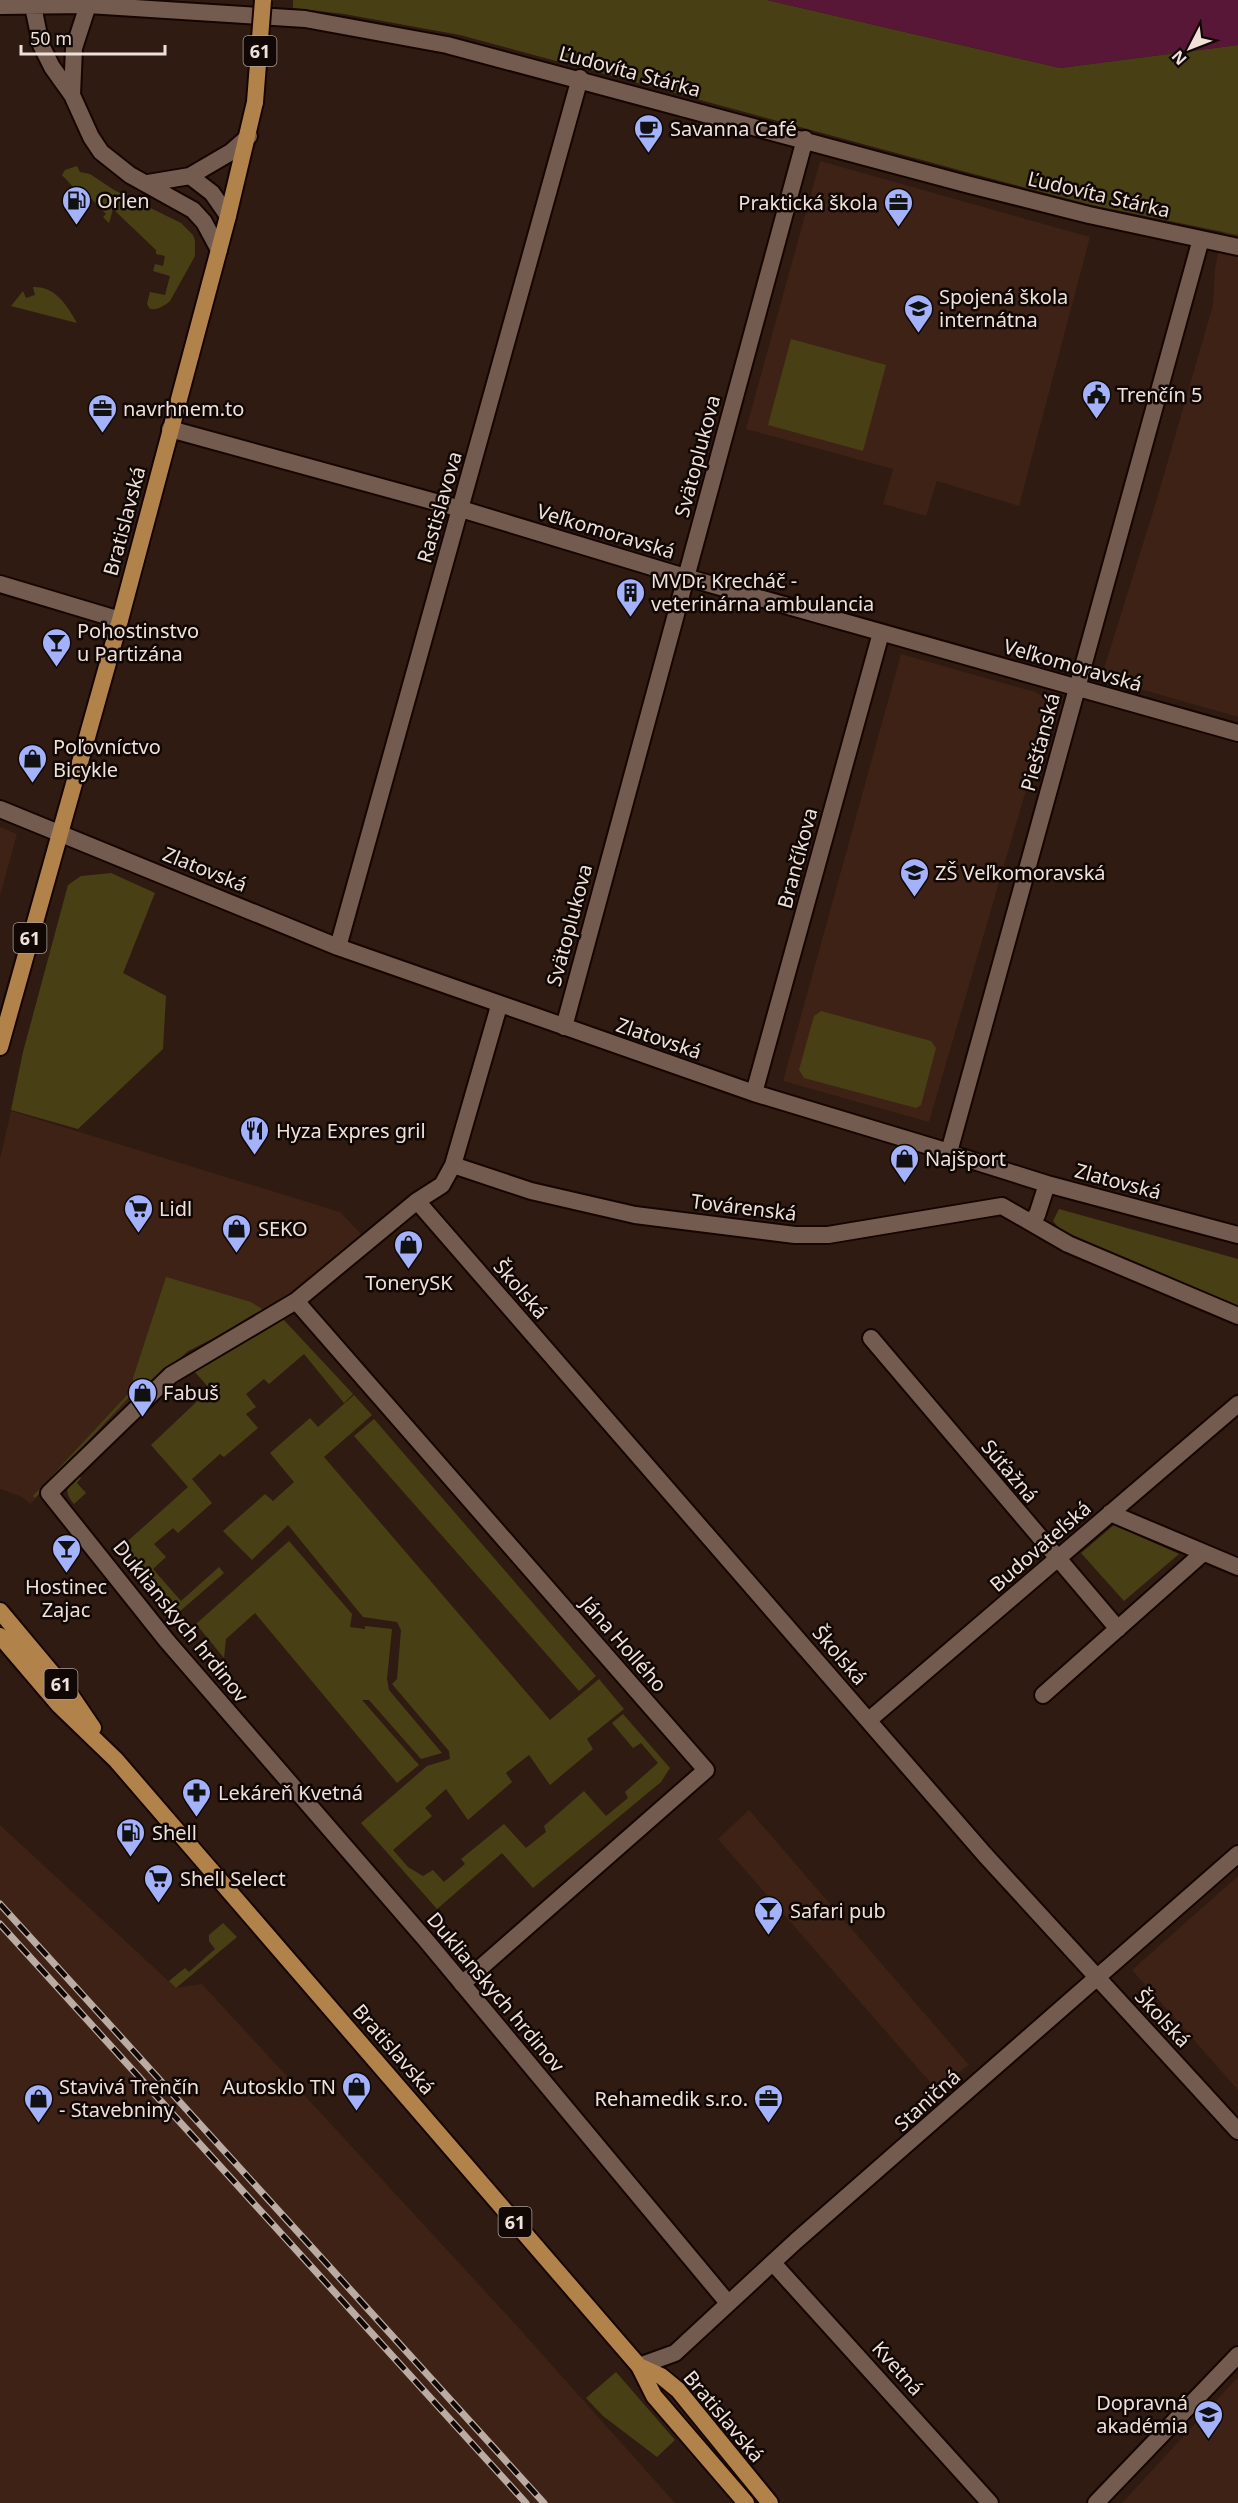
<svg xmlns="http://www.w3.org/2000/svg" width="1238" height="2503" font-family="'Noto Sans',sans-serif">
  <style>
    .built { fill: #3d2215 }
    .green { fill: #484014 }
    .water { fill: #581737 }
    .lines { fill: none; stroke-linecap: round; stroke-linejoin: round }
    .minor-casing { stroke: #160501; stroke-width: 20 }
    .primary-casing { stroke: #160501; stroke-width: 20 }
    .minor { stroke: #735b4f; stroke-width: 16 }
    .primary { stroke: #b1834a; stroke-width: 16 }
    .rail-casing { stroke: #baaba3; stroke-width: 7 }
    .rail { stroke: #110805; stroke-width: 4.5; stroke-dasharray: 14; stroke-linecap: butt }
    .primary-bridge-casing { stroke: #160501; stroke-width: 20; stroke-linecap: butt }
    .primary-bridge { stroke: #b1834a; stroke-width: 16 }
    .labels { text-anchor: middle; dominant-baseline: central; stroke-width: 5; stroke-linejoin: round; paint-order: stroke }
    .shield { fill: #110805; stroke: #aca09a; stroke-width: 1.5 }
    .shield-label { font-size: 18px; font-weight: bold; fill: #efe1da }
    .street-label { font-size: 20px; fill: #efe1da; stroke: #110805 }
    .poi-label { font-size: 20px; fill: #efe1da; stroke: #110805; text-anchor: start }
  </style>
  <rect width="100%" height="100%" fill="#2f1b11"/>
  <path class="built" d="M820 161 1090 237 1019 506 937 481 926 516 883 504 893 469 746 429Z
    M1223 231 1238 235V717L1101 678 1156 502 1213 305 1215 268Z
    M901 654 1035 692 1047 699 1048 715 929 1122 783 1081Z
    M0 827 17 834 0 896Z
    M11 1111 340 1212 362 1235 303 1289 267 1312 188 1351 133 1402 30 1504 22 1497 0 1489V1159Z
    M749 1810 969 2065 936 2089 718 1839Z
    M0 1825 176 1988 202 1984 507 2315 675 2503H0Z
    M1238 1876V2090L1132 1970Z
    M1238 2377V2503H1122Z"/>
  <path class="green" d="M293 0H767L1060 68 1238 45V235L1091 205 970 173 460 35 344 14 293 8Z
    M77 166 80 172 90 174 114 190 181 223 193 235 195 241V256L170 301C164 306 158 310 150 309L147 304 150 292 165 295 170 276 153 271 155 264 163 266 165 256 156 254V250L113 209 109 223 103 217 106 214 79 186 75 189 62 175 65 170Z
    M33 287C55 286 67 305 77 323L11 306 23 291 26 298 35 295Z
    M791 339 886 365 863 451 768 425Z
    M111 873 155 893 123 973 166 996 163 1049 78 1129 11 1110 23 1052 68 885 81 876Z
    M821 1011 931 1041 936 1048 921 1105 916 1108 804 1078 799 1070 814 1016Z
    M1059 1209 1238 1259V1309L1062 1232 1053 1221Z
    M166 1277 251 1302 267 1312 188 1351 133 1401V1378Z
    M282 1318 353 1394 344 1403 304 1354 269 1384 264 1379 246 1394 256 1407 246 1414 258 1428 224 1457 220 1454 192 1479 212 1503 178 1533 173 1528 154 1544 166 1557 153 1569 181 1601 219 1567 224 1573 178 1613 120 1548 188 1487 151 1445 210 1389 193 1370Z
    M129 1393 132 1394 35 1498 33 1496Z
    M354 1395 372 1415 324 1457 550 1720 599 1679 624 1709 587 1739 593 1749 550 1785 529 1755 506 1773 512 1782 468 1820 446 1789 425 1808 432 1816 393 1850 408 1867 423 1876 433 1870 444 1882 465 1864 461 1859 504 1824 526 1848 546 1832 544 1826 584 1791 606 1816 628 1798 625 1792 658 1763 641 1743 633 1748 612 1723 623 1714 670 1768 661 1782 533 1888 502 1853 437 1909 361 1823 427 1766 450 1759 449 1751 392 1684 397 1679 401 1630 397 1622 363 1617 288 1525 252 1560 223 1531 265 1494 273 1501 294 1482 270 1453 310 1418 318 1427Z
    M374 1419 596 1676 579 1691 354 1436Z
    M77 1474 81 1478 77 1483 86 1493 74 1504C63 1491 67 1485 77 1474Z
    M1114 1525 1179 1554 1124 1601 1081 1553Z
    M289 1541 352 1614 350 1627 365 1629V1626L392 1629 387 1679 389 1690 442 1753 421 1759 369 1700H362L419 1765 397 1783 255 1613 226 1639 224 1658 196 1624Z
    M223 1923 237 1937 176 1988 169 1981 185 1968 189 1972 215 1949 209 1941V1935Z
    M616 2372 675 2440 657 2457 603 2416 586 2398Z"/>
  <path class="water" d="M767 0H1238V45L1060 68Z"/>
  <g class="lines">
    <defs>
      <path id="minor" d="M0 6 88 5 305 19 447 45 966 184 1089 215 1238 247
        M33 6 41 45 52 67 72 95 91 137 101 152 130 175 193 210 204 222 219 250
        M72 95 74 48 88 5
        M190 176 212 193 228 216
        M148 183 190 176 231 152 249 136
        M170 429 461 509 685 577 1238 733
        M0 584 120 620
        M0 809 338 947 754 1093 949 1152
        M338 947 580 78
        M499 1006 453 1165 442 1185 417 1201 296 1301 171 1375 49 1493 167 1641 425 1939 728 2303
        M564 1027 805 139
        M754 1093 881 633
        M939 1150 1047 1184 1238 1235
        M949 1152 1201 239
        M453 1165 531 1191 635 1215 795 1235H828L1002 1206 1068 1244 1238 1316
        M417 1201 985 1855 1238 2131
        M1030 1222 1037 1215 1047 1184
        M296 1301 706 1770 462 1984
        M871 1338 1118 1629
        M1110 1513 1238 1567
        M1043 1695 1203 1553
        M869 1720 1238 1404
        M773 2263 990 2503
        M639 2366 675 2353 796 2241 1238 1854
        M1096 2503 1238 2355"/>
      <path id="primary" d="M0 1047 120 620 228 216 255 102
        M0 1611 72 1697 93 1728
        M0 1636 59 1705 116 1760 639 2366 654 2396 746 2503
        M639 2366 661 2376 678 2390 770 2503"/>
    </defs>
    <use href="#minor" class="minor-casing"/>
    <use href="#primary" class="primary-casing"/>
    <use href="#minor" class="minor"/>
    <use href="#primary" class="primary"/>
    <defs>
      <path id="rail" d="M0 1904 544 2503
        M0 1924 526 2503"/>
    </defs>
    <use href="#rail" class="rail-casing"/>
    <use href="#rail" class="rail"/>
    <defs>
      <path id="primary-bridge" d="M255 102 263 0"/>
    </defs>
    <use href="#primary-bridge" class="primary-bridge-casing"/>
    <use href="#primary-bridge" class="primary-bridge"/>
  </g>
  <defs>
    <symbol id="cafe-pin" viewBox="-11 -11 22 30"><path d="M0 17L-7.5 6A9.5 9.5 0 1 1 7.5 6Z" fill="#a4b2fc" stroke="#110805"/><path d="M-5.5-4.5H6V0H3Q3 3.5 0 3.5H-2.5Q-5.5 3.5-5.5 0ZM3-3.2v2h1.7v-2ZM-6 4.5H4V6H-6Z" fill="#111"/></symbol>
    <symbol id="fuel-pin" viewBox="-11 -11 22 30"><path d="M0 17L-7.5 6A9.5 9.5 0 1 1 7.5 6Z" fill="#a4b2fc" stroke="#110805"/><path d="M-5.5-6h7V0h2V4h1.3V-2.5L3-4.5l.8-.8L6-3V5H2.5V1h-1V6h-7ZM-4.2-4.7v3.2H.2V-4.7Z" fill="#111"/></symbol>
    <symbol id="office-pin" viewBox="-11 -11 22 30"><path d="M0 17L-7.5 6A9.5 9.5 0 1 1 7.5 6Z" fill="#a4b2fc" stroke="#110805"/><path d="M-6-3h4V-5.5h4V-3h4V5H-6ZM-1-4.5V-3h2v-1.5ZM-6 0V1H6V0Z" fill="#111"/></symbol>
    <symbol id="school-pin" viewBox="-11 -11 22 30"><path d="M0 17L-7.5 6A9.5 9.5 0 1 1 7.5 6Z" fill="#a4b2fc" stroke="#110805"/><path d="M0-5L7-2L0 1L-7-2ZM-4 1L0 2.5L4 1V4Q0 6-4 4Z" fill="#111"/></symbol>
    <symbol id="civic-pin" viewBox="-11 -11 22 30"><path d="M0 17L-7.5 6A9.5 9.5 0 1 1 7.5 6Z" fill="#a4b2fc" stroke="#110805"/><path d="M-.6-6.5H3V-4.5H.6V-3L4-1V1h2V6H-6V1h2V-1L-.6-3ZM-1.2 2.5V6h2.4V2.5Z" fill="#111"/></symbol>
    <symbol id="building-pin" viewBox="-11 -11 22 30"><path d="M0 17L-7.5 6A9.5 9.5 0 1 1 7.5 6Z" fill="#a4b2fc" stroke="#110805"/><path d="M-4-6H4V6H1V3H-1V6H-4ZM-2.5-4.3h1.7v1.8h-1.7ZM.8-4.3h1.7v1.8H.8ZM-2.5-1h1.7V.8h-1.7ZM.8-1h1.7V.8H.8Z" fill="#111"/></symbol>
    <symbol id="bar-pin" viewBox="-11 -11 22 30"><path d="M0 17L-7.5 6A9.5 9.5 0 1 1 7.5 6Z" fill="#a4b2fc" stroke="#110805"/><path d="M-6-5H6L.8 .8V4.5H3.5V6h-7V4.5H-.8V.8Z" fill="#111"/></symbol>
    <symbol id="shop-pin" viewBox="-11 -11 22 30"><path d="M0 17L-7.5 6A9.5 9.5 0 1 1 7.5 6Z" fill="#a4b2fc" stroke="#110805"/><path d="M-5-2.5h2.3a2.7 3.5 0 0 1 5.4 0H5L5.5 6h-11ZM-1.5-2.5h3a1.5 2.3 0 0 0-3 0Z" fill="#111"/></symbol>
    <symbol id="restaurant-pin" viewBox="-11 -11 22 30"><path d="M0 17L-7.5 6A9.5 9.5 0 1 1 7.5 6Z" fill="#a4b2fc" stroke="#110805"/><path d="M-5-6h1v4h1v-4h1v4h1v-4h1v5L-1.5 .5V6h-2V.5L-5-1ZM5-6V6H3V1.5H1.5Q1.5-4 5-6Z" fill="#111"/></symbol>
    <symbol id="supermarket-pin" viewBox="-11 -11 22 30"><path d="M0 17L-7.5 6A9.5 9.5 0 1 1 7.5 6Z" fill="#a4b2fc" stroke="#110805"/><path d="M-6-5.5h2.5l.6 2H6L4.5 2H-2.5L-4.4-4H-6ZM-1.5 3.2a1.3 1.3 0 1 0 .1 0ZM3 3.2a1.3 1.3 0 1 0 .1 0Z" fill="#111"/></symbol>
    <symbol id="pharmacy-pin" viewBox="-11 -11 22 30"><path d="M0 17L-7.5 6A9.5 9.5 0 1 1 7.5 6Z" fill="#a4b2fc" stroke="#110805"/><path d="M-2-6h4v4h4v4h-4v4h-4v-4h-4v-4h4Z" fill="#111"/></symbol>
  </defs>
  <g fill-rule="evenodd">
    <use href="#cafe-pin" x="632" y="112" width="33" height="45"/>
    <use href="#fuel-pin" x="60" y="184" width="33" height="45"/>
    <use href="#office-pin" x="882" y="186" width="33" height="45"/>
    <use href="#school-pin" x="902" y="292" width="33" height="45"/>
    <use href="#civic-pin" x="1080" y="378" width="33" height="45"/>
    <use href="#office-pin" x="86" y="392" width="33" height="45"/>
    <use href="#building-pin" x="614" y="576" width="33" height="45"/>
    <use href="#bar-pin" x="40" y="626" width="33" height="45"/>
    <use href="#shop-pin" x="16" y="742" width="33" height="45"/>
    <use href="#school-pin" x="898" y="856" width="33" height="45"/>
    <use href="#restaurant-pin" x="238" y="1114" width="33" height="45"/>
    <use href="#shop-pin" x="888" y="1142" width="33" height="45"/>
    <use href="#supermarket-pin" x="122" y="1192" width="33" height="45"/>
    <use href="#shop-pin" x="220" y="1212" width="33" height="45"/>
    <use href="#shop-pin" x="392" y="1228" width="33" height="45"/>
    <use href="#shop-pin" x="126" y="1376" width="33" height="45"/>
    <use href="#bar-pin" x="50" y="1532" width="33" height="45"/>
    <use href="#pharmacy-pin" x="180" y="1776" width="33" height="45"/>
    <use href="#fuel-pin" x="114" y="1816" width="33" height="45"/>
    <use href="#supermarket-pin" x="142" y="1862" width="33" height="45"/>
    <use href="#bar-pin" x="752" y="1894" width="33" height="45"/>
    <use href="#shop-pin" x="340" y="2070" width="33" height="45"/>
    <use href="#shop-pin" x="22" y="2082" width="33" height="45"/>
    <use href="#office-pin" x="752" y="2082" width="33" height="45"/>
    <use href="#school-pin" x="1192" y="2398" width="33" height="45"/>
  </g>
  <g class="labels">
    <g class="shield">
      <rect x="243.5" y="36" width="33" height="30" rx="4.5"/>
      <rect x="13.5" y="923" width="33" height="30" rx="4.5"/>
      <rect x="44.5" y="1669" width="33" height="30" rx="4.5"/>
      <rect x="498.5" y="2207" width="33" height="30" rx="4.5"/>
    </g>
    <g class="shield-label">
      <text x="260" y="51">61</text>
      <text x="30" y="938">61</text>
      <text x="61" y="1684">61</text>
      <text x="515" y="2222">61</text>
    </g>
    <g class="street-label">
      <text transform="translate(630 71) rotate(15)">Ľudovíta Stárka</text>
      <text transform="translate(1099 194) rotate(13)">Ľudovíta Stárka</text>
      <text transform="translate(697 456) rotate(-75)">Svätoplukova</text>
      <text transform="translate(439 507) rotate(-74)">Rastislavova</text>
      <text transform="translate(124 521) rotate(-75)">Bratislavská</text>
      <text transform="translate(606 531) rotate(17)">Veľkomoravská</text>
      <text transform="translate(1073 665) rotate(16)">Veľkomoravská</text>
      <text transform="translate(1040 742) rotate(-75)">Piešťanská</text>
      <text transform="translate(797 858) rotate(-75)">Brančíkova</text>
      <text transform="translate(205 869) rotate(22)">Zlatovská</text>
      <text transform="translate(569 925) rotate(-75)">Svätoplukova</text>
      <text transform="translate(659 1038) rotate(19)">Zlatovská</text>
      <text transform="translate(1118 1181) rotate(15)">Zlatovská</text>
      <text transform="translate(744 1207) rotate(7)">Továrenská</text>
      <text transform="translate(521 1289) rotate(49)">Školská</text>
      <text transform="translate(1010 1471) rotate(50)">Súťažná</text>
      <text transform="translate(1040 1546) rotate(-41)">Budovateľská</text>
      <text transform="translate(181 1621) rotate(51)">Duklianskych hrdinov</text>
      <text transform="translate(624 1644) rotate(49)">Jána Hollého</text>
      <text transform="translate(840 1655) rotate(49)">Školská</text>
      <text transform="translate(496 1992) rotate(50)">Duklianskych hrdinov</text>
      <text transform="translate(1163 2018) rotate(47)">Školská</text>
      <text transform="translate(394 2049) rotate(49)">Bratislavská</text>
      <text transform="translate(927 2100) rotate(-42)">Staničná</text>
      <text transform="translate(898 2368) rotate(48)">Kvetná</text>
      <text transform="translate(724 2416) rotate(50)">Bratislavská</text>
    </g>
    <g class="poi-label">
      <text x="670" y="128">Savanna Café</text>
      <text x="97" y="200">Orlen</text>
      <text x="878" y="202" text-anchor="end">Praktická škola</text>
      <text x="939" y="296">Spojená škola<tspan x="939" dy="23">internátna</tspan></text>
      <text x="1117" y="394">Trenčín 5</text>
      <text x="123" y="408">navrhnem.to</text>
      <text x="651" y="580">MVDr. Krecháč -<tspan x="651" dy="23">veterinárna ambulancia</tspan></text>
      <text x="77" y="630">Pohostinstvo<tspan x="77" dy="23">u Partizána</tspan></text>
      <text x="53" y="746">Poľovníctvo<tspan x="53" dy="23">Bicykle</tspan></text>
      <text x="935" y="872">ZŠ Veľkomoravská</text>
      <text x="276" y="1130">Hyza Expres gril</text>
      <text x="925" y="1158">Najšport</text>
      <text x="159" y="1208">Lidl</text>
      <text x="258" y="1228">SEKO</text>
      <text x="409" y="1282" text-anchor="middle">TonerySK</text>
      <text x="163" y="1392">Fabuš</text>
      <text x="66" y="1586" text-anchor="middle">Hostinec<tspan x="66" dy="23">Zajac</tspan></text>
      <text x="218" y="1792">Lekáreň Kvetná</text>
      <text x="152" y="1832">Shell</text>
      <text x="180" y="1878">Shell Select</text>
      <text x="790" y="1910">Safari pub</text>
      <text x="59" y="2086">Stavivá Trenčín<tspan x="59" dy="23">- Stavebniny</tspan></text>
      <text x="336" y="2086" text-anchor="end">Autosklo TN</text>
      <text x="748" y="2098" text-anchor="end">Rehamedik s.r.o.</text>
      <text x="1188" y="2402" text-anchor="end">Dopravná<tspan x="1188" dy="23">akadémia</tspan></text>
    </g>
  </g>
  <g transform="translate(1190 48) rotate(228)" stroke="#110805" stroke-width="4.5" paint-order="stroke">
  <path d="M0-4.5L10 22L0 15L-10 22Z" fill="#efe1da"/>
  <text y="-9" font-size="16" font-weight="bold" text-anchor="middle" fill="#efe1da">N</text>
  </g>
  <path d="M21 45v9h144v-9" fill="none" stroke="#efe1da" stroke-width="3"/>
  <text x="30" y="45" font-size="18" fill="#efe1da" stroke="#110805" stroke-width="4.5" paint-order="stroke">50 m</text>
</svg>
